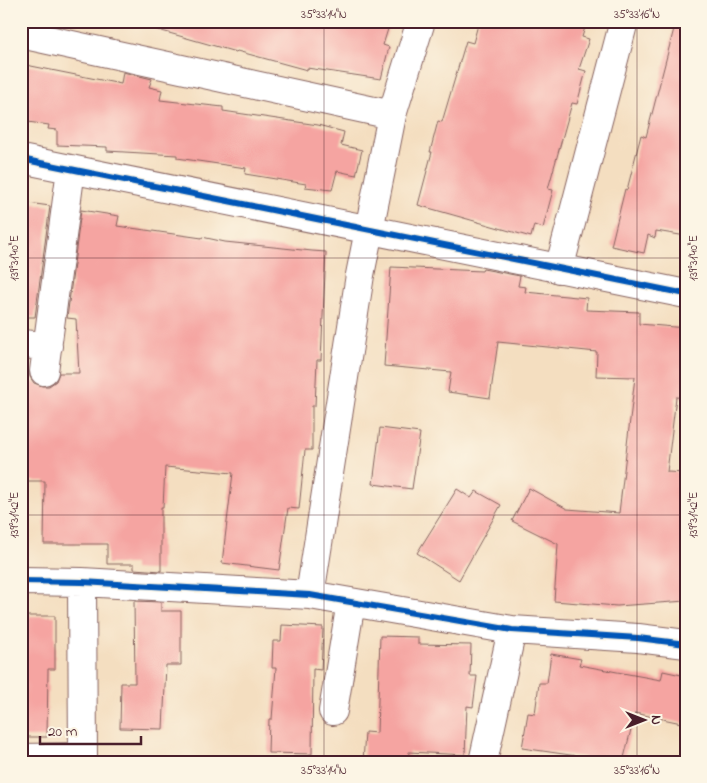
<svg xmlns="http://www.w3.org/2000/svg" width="707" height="783" font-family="'Indie Flower',sans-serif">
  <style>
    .building { fill: #f5a4a1 }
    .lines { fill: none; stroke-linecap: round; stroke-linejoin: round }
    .minor-casing { stroke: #86625f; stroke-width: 30 }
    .minor { stroke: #fff; stroke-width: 28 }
    .cycleway-casing { stroke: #fcf5e5; stroke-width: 9 }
    .cycleway { stroke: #0057b8; stroke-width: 6 }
    .ticks { fill: none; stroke: #4a1f2b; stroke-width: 1; stroke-opacity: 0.45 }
    .neatline { fill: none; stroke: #4a1f2b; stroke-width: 2 }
    .ticks-label { font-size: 12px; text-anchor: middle; fill: #4a1f2b }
  </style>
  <rect width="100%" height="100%" fill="#fcf5e5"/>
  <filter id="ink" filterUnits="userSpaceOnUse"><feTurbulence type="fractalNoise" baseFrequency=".02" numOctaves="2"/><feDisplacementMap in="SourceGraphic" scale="10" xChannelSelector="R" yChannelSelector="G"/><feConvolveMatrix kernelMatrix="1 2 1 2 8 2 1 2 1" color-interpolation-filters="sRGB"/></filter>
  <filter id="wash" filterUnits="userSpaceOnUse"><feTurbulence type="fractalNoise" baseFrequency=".0096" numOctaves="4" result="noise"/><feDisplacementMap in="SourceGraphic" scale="20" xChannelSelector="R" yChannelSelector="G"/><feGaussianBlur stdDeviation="1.12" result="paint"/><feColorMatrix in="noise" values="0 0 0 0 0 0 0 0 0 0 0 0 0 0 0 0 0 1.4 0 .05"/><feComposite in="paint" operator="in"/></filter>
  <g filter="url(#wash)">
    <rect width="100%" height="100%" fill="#f4dec0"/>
    <g id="blocks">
      <path class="building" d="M156 21H362L388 29 383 45 389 47 381 79 307 68V70L237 51 236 52 155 29Z
        M479 21H587L582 37 589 39 579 69 586 71 577 104 572 103 548 189 553 190 543 228 534 225 531 237 418 205 432 152H430L438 121 442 122 466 41 473 43Z
        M676 21 686 22V236L656 231 655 238 648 235 644 253 611 246 625 189 627 190 641 135 646 137Z
        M21 64 121 84 123 72 152 79 149 87 162 90 160 100 223 107V111L318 125 344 132 341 145 362 150 356 175 337 171 332 190 305 187 306 184 245 174 246 168 177 158V155L107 151V147L57 145V130L48 129 49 125 21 121Z
        M21 202 50 206 35 317H21Z
        M81 210 119 216 117 226 202 238V237L225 242 312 251 326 252 321 360H317L315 406H312V450H305L299 509 288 508 279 570 222 563 233 473 165 467 163 507H161V571L134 569V564H107V544H44L45 481H21V372H29L30 377 34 383 42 386H49L56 381 59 373H79L76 319 67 318Z
        M391 267 482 271 483 269 520 276 518 286 526 287 525 292 587 298 586 310 639 312V324L686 328V398L676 397 667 472 686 473V601L617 606 554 601 558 544 512 521 529 488 567 509 619 513 635 377 596 376 597 352 498 342 490 398 448 392 451 372 384 366Z
        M380 428 420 433 412 489 373 484Z
        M457 489 471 498 476 491 501 505 459 580 417 553Z
        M134 601 161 602V611H181V665H166L163 729 120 728 121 683H135Z
        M27 616H55V669H48L47 737H21V619H27Z
        M282 625 323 627 321 670 313 669 312 754 268 753 269 719H272L276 668H272L273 641H281Z
        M380 636 418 637V644L471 645 470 676H477L473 707 467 706 465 755 409 752 408 762H363L365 732 377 733Z
        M551 654 581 659 579 665 661 680 663 671 686 676V724L635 713 623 762H583L584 757 522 748 528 713 535 714 539 683H547Z"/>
    </g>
  </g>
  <g filter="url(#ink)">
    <use href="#blocks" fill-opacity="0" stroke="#86625f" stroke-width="1"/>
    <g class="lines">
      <defs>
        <path id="minor" d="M21 34 392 115
          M21 159 686 294
          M559 269 624 21
          M21 344 48 346
          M44 371 71 169
          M21 581 82 582 310 595 512 630 638 638 686 644
          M82 582 83 762
          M310 595 360 275 392 115 421 21
          M333 711 351 602
          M21 758 83 757
          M483 762 512 630"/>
      </defs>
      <use href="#minor" class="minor-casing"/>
      <use href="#minor" class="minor"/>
      <defs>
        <path id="cycleway" d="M21 159 686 294
          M21 581 82 582 310 595 512 630 638 638 686 644"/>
      </defs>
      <use href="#cycleway" class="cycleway-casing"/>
      <use href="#cycleway" class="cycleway"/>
    </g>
  </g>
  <path class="ticks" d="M324 21V762M637 21V762M21 258H686M21 515H686"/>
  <rect width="707" height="783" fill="none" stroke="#fcf5e5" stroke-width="55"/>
  <g transform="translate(644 720) rotate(90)" stroke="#fcf5e5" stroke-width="4" paint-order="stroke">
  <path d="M0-4L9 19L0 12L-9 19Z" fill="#4a1f2b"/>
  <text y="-8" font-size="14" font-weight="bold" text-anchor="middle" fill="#4a1f2b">N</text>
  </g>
  <path d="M40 736v8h101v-8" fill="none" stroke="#4a1f2b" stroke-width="2.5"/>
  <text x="48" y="736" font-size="15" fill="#4a1f2b" stroke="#fcf5e5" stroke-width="4" paint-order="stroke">20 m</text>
  <rect x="28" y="28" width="652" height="728" class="neatline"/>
  <g class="ticks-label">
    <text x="324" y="18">35°33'14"N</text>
    <text x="637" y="18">35°33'16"N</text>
    <text transform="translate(693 258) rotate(-90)" y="4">139°31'40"E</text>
    <text transform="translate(14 258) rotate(-90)" y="4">139°31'40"E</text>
    <text transform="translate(693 515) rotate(-90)" y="4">139°31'42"E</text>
    <text transform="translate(14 515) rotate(-90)" y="4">139°31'42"E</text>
    <text x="324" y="774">35°33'14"N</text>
    <text x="637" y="774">35°33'16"N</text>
  </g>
</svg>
